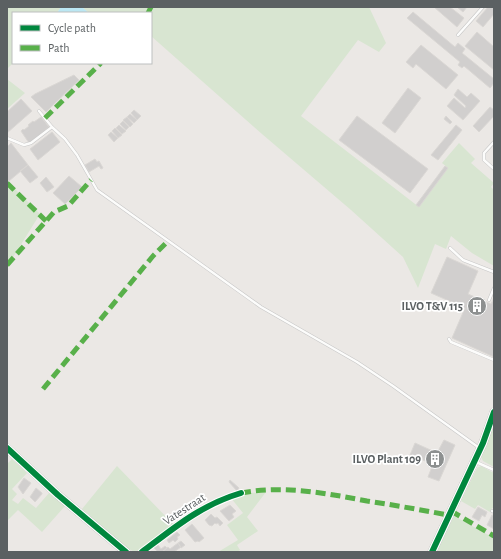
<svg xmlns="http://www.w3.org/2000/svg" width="501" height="559" font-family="'Alegreya Sans',sans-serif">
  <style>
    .green { fill: #d8e5d1 }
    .water { fill: #bbe7f3 }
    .building { fill: #d1cfce; stroke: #dad7d4 }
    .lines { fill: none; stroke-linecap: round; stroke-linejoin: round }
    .lane-casing { stroke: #c7c7c7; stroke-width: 3.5 }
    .street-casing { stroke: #c7c7c7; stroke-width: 6 }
    .secondary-casing { stroke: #c7c7c6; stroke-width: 9 }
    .lane { stroke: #fcfcfb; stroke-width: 2.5 }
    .street { stroke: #fcfcfb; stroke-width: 5.5 }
    .secondary { stroke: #fcfcfb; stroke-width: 8 }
    .quiet { stroke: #58b04a; stroke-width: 5; stroke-dasharray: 10 5; stroke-linecap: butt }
    .cycleway-casing { stroke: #fff; stroke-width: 8 }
    .cycleway { stroke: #00873e; stroke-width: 6 }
    .labels { text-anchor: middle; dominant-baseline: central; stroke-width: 3.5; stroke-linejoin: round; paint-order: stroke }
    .poi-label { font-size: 12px; font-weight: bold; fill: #5b6062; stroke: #fff; text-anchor: end }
    .street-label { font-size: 12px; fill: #5b6062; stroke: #fff }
  </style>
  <rect width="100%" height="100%" fill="#ebe8e5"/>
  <path class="green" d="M7 7H61L57 13H13V63L7 69Z
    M82 7H369L386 43 379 52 358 40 301 116 419 207 448 168 442 163 459 143 475 159 471 163 494 183 491 187 494 190V266L472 253 451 236 446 249 435 244 418 288 403 257 351 210 262 134 151 36V13H89Z
    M7 79 25 93 7 109Z
    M7 181 40 214 7 267Z
    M494 426V467L483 461 481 457Z
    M12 459 27 473 12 489 17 494 12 500 18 504 23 498 36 508 49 493 65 506 42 532 18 510 7 521V464Z
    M117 466 174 525 136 552C128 552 91 516 82 509Z
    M481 466 494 473V509L492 508 490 512 478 505 475 509 461 501 477 468Z
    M266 492 247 517 258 531 237 545 240 550 237 552H218L238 540 227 525 243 513 231 498 247 493Z
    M454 516 494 538V552H436Z"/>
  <path class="water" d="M61 7H82L89 13H57Z"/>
  <path class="building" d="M434 7H450L464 18 457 27Z
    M457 7H467L463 12Z
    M488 7H494V14L483 27 476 21Z
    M413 12 455 47 458 43 465 49 462 53 494 79V83L490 88 464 66 462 68 458 65 460 62 407 18Z
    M477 32 494 47V70L465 46Z
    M421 45 458 75 446 89 416 64 413 68 406 62Z
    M74 75 79 80 46 112 31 97 35 94Z
    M408 88 421 98 395 133 382 123Z
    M458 89 467 97 471 93 480 101 463 120 447 106 454 98 465 108 466 106 454 95Z
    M21 99 32 111 7 133V112Z
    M490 107 494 110V116L479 132 473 126Z
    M134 110 141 116 137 120 131 113Z
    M130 114 137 120 134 123 127 117Z
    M357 116 428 169 410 193 339 140Z
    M446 116 452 122 450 124 444 119Z
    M41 117 49 127 29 143 21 131 23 129 24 130 29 126 28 125 33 121 34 122Z
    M127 117 133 124 130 127 123 120Z
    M123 121 129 127 126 130 120 124Z
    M119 125 126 131 122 134 116 128Z
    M456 125 462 130 438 160 431 155Z
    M115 128 122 135 118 138 112 131Z
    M52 132 60 142 38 160 30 149Z
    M111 132 118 138 114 142 108 135Z
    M11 143 28 165 9 181 7 179V147Z
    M95 159 97 162 99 161 103 168 101 169 99 166 89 172 85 165Z
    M28 165 38 177 30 183 20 171Z
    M445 166 448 168 419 207 416 205Z
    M69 176 82 187 65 204 53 193Z
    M46 177 54 187 47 192 40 183Z
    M447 257 478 271 468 294 491 304 494 298V357L452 338 465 308 431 293Z
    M444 440 455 445 439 481 428 477 433 464 410 455 415 443 437 453Z
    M24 478 31 483 23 494 18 487Z
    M230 480 239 488 237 491 229 482Z
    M36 488 42 493V494L35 502 30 497Z
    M230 505 236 511 232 514 234 517 229 521 220 511Z
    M478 507 487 512 485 517 482 515 479 521 472 517Z
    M211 514 215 518 217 517 223 523 220 526 218 523 216 524 215 523 212 526 209 525 205 520Z
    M492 515 494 516V529L487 525Z
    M192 524 204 538 199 542 198 541 195 542 185 530Z
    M177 532 180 535 177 537 178 539 175 542 173 540 169 543 167 540Z
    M181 541 185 545 181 548 178 543Z
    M178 543 181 547 174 552H162L168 547 170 549Z
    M158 545 161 549 165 546 167 548 162 552H158L154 548Z"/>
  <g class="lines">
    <defs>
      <path id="lane" d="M458 35 483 7
        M39 111 52 127 65 139 77 155 97 190 261 307 357 362 393 386 478 447
        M7 138 24 145 31 143 52 127
        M494 142 484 153V160L494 169
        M450 248 463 260 494 272
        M489 300 494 288
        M449 339 451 342 494 360
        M476 462 494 470
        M492 511 494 512"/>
      <path id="street" d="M142 552C175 527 201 505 241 493"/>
      <path id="secondary" d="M7 448 58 495 126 552
        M432 552 483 443 494 412"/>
    </defs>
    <use href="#lane" class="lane-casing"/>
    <use href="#street" class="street-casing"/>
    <use href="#secondary" class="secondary-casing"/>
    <use href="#lane" class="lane"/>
    <use href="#street" class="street"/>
    <use href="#secondary" class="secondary"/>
    <path class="quiet" d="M148 13 151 7
      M45 118 101 63
      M7 183 46 221
      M7 265 54 212 68 206 91 180
      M43 389 153 256 168 241
      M241 493C283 485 325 493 367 501 394 505 421 510 448 515
      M451 511 494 536"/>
    <defs>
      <path id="cycleway" d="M7 448 58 495 126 552
        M142 552C175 527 201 505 241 493
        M432 552 483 443 494 412"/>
    </defs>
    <use href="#cycleway" class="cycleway-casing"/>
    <use href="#cycleway" class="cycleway"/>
  </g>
  <defs>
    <symbol id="building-disc" viewBox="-11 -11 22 22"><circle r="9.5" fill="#8d9090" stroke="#fff"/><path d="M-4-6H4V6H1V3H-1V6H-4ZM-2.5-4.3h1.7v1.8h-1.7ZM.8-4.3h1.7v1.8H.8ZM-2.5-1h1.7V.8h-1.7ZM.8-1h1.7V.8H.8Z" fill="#fff"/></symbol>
  </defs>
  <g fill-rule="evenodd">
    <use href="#building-disc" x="466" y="295" width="22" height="22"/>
    <use href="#building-disc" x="424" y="448" width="22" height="22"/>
  </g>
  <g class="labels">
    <g class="poi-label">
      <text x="463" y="306">ILVO T&amp;V 115</text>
      <text x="421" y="459">ILVO Plant 109</text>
    </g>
    <g class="street-label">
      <text transform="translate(184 509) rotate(-33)">Vatestraat</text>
    </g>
  </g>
  <rect width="501" height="559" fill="none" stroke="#5b6062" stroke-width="16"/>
  <rect x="12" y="12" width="140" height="52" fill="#ffffff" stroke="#bdbfc0"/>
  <rect x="20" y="25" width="20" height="6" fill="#00873e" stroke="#bdbfc0"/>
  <text x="48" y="32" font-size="12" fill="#5b6062">Cycle path</text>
  <rect x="20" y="45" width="20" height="6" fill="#58b04a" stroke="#bdbfc0"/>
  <text x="48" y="52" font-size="12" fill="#5b6062">Path</text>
</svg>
